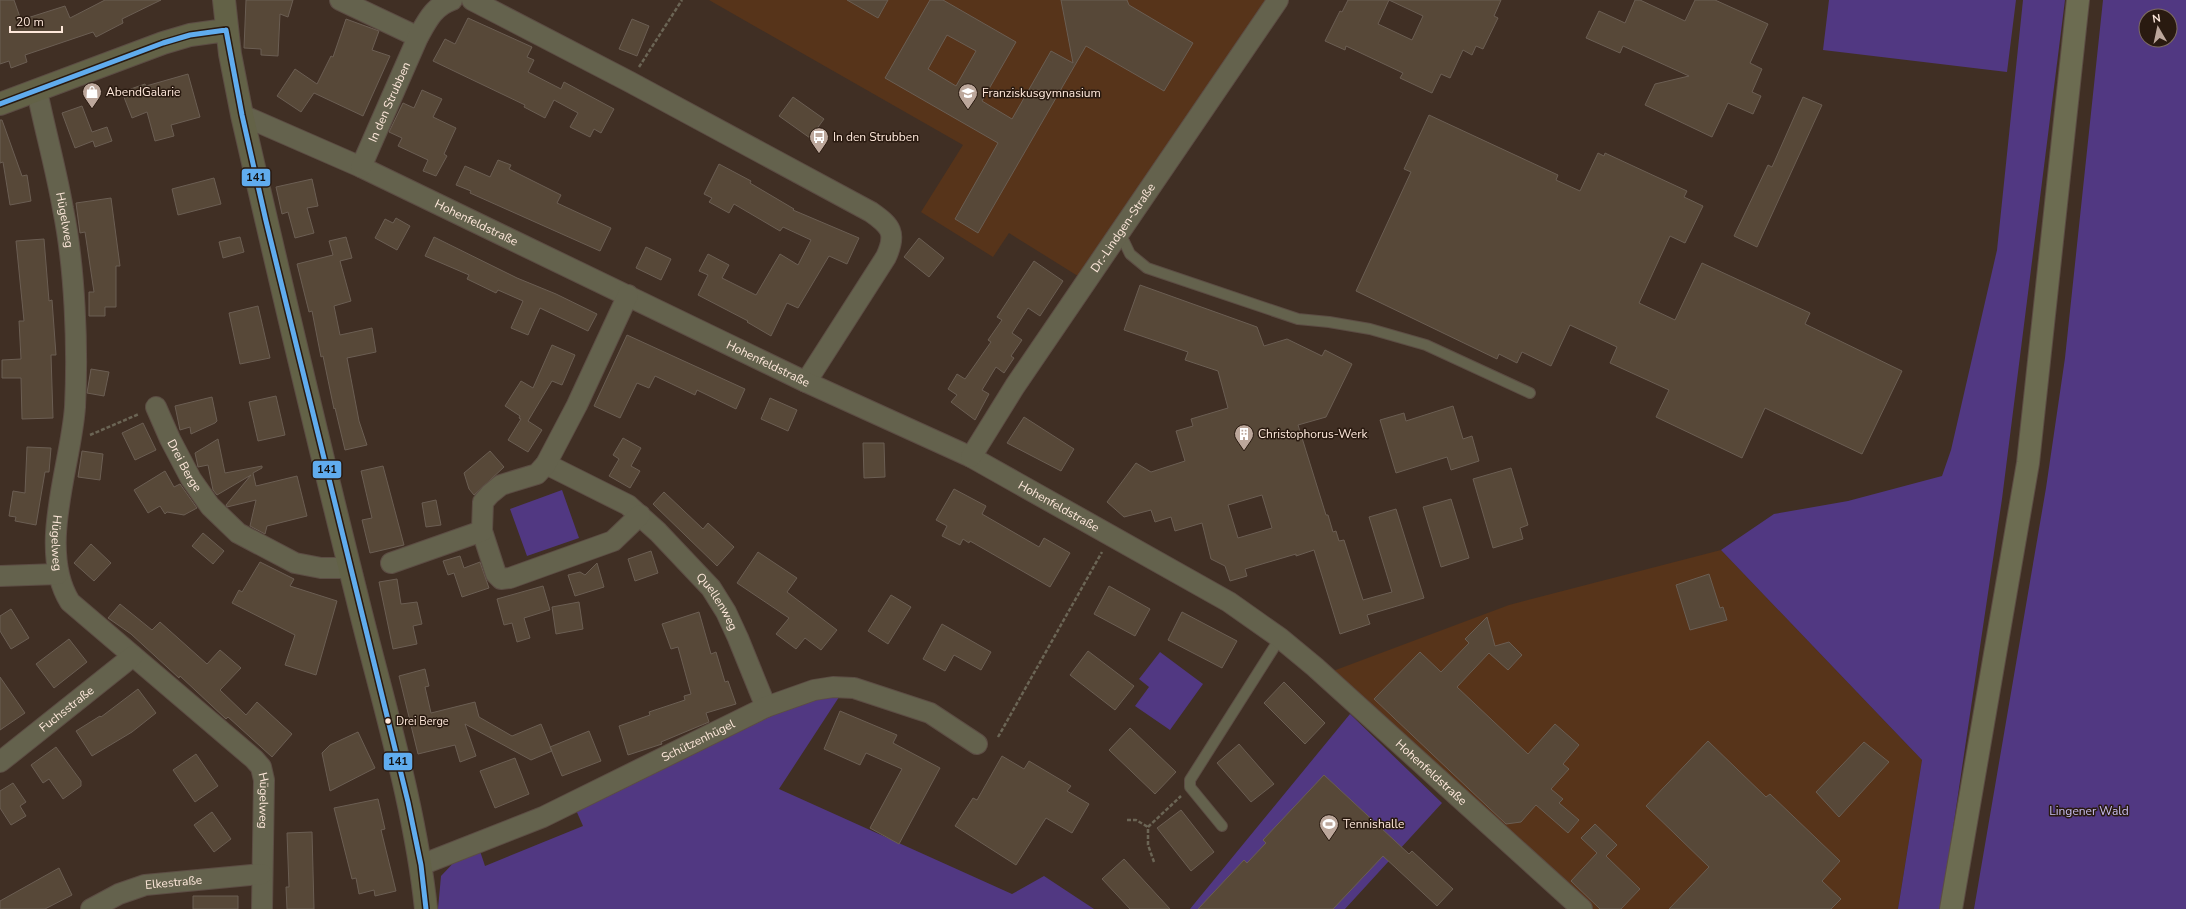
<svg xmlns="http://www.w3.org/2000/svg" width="2186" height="909" font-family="'Nunito Sans',sans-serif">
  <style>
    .built { fill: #57341a }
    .green { fill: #513882; fill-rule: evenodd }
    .building { fill: #574838; stroke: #6b5e53; fill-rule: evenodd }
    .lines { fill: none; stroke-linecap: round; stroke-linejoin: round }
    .lane-casing { stroke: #5c4d44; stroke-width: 12 }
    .street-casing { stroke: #5c4d44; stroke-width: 22 }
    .secondary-casing { stroke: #5c4d44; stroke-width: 24 }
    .primary-casing { stroke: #5c4d44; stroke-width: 24 }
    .path { stroke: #6b6555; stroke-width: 2.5; stroke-dasharray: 4 2; stroke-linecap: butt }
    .lane { stroke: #64624d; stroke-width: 10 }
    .street { stroke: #64624d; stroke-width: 20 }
    .secondary { stroke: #636247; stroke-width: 22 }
    .primary { stroke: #6c6c51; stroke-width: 22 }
    .bus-1-casing { stroke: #291a10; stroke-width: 8 }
    .bus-1 { stroke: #60acee; stroke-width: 5 }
    .bus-dot { fill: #fee8db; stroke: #291a10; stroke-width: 1.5 }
    .labels { text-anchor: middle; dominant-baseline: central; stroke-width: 3; stroke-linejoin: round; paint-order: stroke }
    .bus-label { font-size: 11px; fill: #fee8db; stroke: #291a10; text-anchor: start }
    .poi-label { font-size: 12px; fill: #fee8db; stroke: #291a10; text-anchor: start }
    .street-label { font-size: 12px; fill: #fee8db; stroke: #291a10 }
    .park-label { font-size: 12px; fill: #c8beef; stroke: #291a10 }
    .line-badge { stroke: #291a10; stroke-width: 1.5 }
    .pale-badge-label { font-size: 11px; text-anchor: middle; font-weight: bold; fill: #111 }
  </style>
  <rect width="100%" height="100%" fill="#402f24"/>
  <path class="built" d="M709 0H1266L1081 278 1009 233 993 257 921 212 963 145Z
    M1721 550 1922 760 1898 909H1592L1333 671 1509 605Z"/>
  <path class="green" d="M1829 0H2016L2007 72 1823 50Z
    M2023 0H2065L2002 499 1941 909H1898L1922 760 1721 550 1774 514 1848 501 1942 476 1951 450 1997 250Z
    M2103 0H2186V909H1974L2046 488 2065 358ZM2146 16H2170V40H2146Z
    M562 490 579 538 527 556 510 509Z
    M1160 652 1203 684 1170 730 1135 706 1149 687 1139 679Z
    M812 693 841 694 779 789 1012 894 1044 876 1094 909H438L441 876 460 856 479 848 485 866 583 826 576 810Z
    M1350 714 1442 803 1345 909H1190Z"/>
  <path class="building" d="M0 0H14L21 20 65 6 70 18 105 0H161L122 19 123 23 96 37 93 32 25 55 27 62 11 68 9 61 0 64Z
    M246 0H293L288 17 280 14 278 56 261 55V49L244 48Z
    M847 0H888L878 18Z
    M930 0H943L1016 42 982 101 1012 119 1051 51 1073 63 1061 0H1127L1129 5 1193 43 1164 91 1086 46 978 233 955 219 998 143 885 78ZM947 35 976 51 956 86 928 69Z
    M1348 0H1501L1494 16 1498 18 1483 49 1476 46 1472 55 1463 50 1450 78 1441 74 1432 93 1400 78 1403 73 1346 46 1345 50 1325 41 1340 11 1342 12ZM1389 0 1423 16 1412 40 1378 24Z
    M1635 0H1640L1685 21 1695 0H1715L1768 24 1750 63 1762 69 1752 92 1761 96 1753 114 1728 103 1712 137 1645 105 1655 84 1689 76 1623 46 1620 53 1586 38 1599 11 1625 23Z
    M468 18 532 47 527 57 534 60 528 72 561 89 564 82 614 109 601 133 594 129 590 137 570 127 578 113 554 100 545 118 524 107 525 105 433 61 445 39 455 44Z
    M346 19 379 31 372 50 390 56 363 116 314 93 301 112 277 96 295 69 317 84 331 56 333 57Z
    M632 19 649 26 637 56 619 49Z
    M188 74 200 117 171 125 174 136 155 141 147 112 132 118 122 92 145 84 146 86Z
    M422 90 442 99 433 117 456 128 444 154 447 156 436 176 423 171 428 160 398 146 402 138 389 132 403 103 414 108Z
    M793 97 824 119 810 138 779 116Z
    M1803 97 1822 105 1757 247 1734 236 1768 165 1772 167Z
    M82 106 92 132 107 127 112 141 95 147 93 141 75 148 62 113Z
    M1429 115 1558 175 1556 180 1580 191 1598 153 1604 156 1605 153 1687 191 1684 197 1703 206 1685 243 1670 236 1639 303 1675 320 1702 263 1810 313 1805 324 1902 371 1862 454 1765 408 1742 458 1656 417 1669 390 1610 363 1617 347 1570 325 1551 366 1522 352 1517 363 1499 354 1497 359 1356 291 1411 172 1404 169Z
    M0 120H2L22 176 27 175 31 201 10 205 3 162 0 163Z
    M498 160 511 165 509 169 561 195 557 203 611 228 600 251 470 193 471 191 456 185 465 166 490 177Z
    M719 164 751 181 750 183 794 209 793 210 859 238 847 264 829 256 798 308 787 303 771 336 747 322 748 321 698 295 708 275 699 271 708 254 729 265 722 278 756 295 780 254 798 265 811 240 783 227 780 231 734 204 729 213 709 202 712 198 704 194Z
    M214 178 221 204 178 215 172 189Z
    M312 179 318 206 307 208 314 233 295 238 288 212 282 214 276 187Z
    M111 198 120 266H116V307H105V316H89V292H94L85 232 80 233 76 203Z
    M396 218 410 226 397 250 375 238 385 219 393 223Z
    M240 237 244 252 223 258 219 242Z
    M346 237 352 258 340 261 351 301 334 306 340 335 372 328 376 352 347 358 359 421 367 445 345 450 335 408 334 409 323 356 321 357 312 311 309 312 297 264 333 255 329 241Z
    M434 237 517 278 556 294 597 314 588 331 540 308 528 335 511 328 523 301 498 290 496 293 467 279 469 275 425 256Z
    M919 238 944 258 929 277 904 257Z
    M44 239 49 301 52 300 56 355H51L53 418 22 419 21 378H2V360L21 359 19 321H24L16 241Z
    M646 247 671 259 661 280 636 268Z
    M1034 261 1063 281 1040 316 1028 308 1012 333 1022 340 1011 356 1014 358 1004 373 996 367 982 390 989 394 975 420 951 402 957 395 948 389 957 374 965 379 991 342 988 340 1002 320 997 317Z
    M1140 285 1257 327 1264 346 1287 339 1322 356 1325 350 1352 364 1326 417 1298 425 1326 515H1328L1333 532 1336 531 1339 541 1344 540 1363 600 1392 592 1369 517 1396 509 1424 598 1367 615 1370 624 1340 634 1314 550 1296 556V554L1245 569 1247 576 1230 581 1225 566 1211 559 1202 523 1175 531 1171 517 1155 522 1151 510 1124 517 1107 502 1136 463 1151 472 1185 461 1176 431 1193 426 1191 419 1228 408 1218 371 1185 360 1188 352 1124 330ZM1262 495 1272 528 1238 538 1228 505Z
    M258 306 270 358 240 364 229 313Z
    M627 335 745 389 736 409 697 390 695 395 655 376 649 388 637 383 620 418 594 406Z
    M552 345 575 355 562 385 552 381 528 421 542 430 528 452 508 440 521 419 519 418 520 416 505 406 521 381 533 388Z
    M91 369 109 372 104 396 87 393Z
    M276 396 285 435 258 441 249 402Z
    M212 397 217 421 215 423 191 434 190 427 180 430 175 406Z
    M770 398 797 410 788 431 761 419Z
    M1453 406 1463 439 1472 436 1479 461 1451 470 1447 457 1396 473 1380 420 1404 413 1406 421Z
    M1024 417 1074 449 1061 471 1007 443Z
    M143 423 156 450 135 460 122 433Z
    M623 438 641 448 631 466 640 471 630 488 609 476 619 459 613 455Z
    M218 439 225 473 262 466V468L253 473 256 486 297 476 307 516 267 526 265 534 250 526 256 500 227 507 226 505 251 475 217 495 213 490 208 465 198 467 195 453Z
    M863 443H884L885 477 864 478Z
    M27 447 51 448 49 472H45L36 525 15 521 16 517 9 516 13 491 25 493Z
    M82 451 103 454 100 480 78 477Z
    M490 451 504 467 474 495 469 489 464 473Z
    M383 466 404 545 370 553 362 520 372 518 361 471Z
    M1511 468 1528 525 1520 528 1523 539 1493 548 1473 479Z
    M165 471 174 487 180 484 197 508 184 515 167 512 165 514 160 506 148 513 134 490Z
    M954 489 986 506 982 514 1039 547 1044 538 1070 553 1050 587 970 541 969 543 963 539 960 545 942 536 947 526 936 520Z
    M664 492 703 529 708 523 734 547 717 566 653 504Z
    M1451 499 1469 558 1441 567 1423 507Z
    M436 500 441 525 426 527 422 503Z
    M203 533 224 551 213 564 192 546Z
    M91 544 111 563 94 581 74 563Z
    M651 551 658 573 635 581 628 559Z
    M758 552 797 578 787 592 837 630 821 650 805 638 796 649 776 634 789 618 737 583Z
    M460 556 464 568 480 562 489 588 462 597 454 573 448 575 443 561Z
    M260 562 294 579 290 586 337 601 316 675 285 665 295 635 232 603 239 590 242 592Z
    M597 563 604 587 575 596 568 575 580 572 585 575Z
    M1709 574 1720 608 1723 607 1727 620 1690 630 1676 585Z
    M397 579 401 604 417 602 422 624 413 626 417 644 393 649 379 582Z
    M543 586 550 610 524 618 530 638 517 642 512 623 504 625 497 599Z
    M1109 586 1150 609 1135 636 1094 614Z
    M891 595 911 607 888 644 868 631Z
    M579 602 583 629 556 634 552 607Z
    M120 604 152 630 160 622 207 664 220 650 241 668 220 690 246 715 257 702 292 734 272 757 228 717 226 719 180 676 179 678 131 634 108 618Z
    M11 609 29 638 11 649 0 631V616Z
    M699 612 711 654 716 652 725 682 728 681 736 704 706 713 709 722 661 742 662 744 628 755 619 726 650 715 649 712 685 700 684 696 691 694 678 647 671 649 662 624Z
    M1182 612 1237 641 1222 668 1168 640Z
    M1487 617 1495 646 1509 642 1522 655 1508 670 1489 653 1457 687 1528 754 1555 724 1579 745 1563 764 1569 769 1551 789 1563 799 1559 803 1579 820 1568 833 1536 805 1521 822 1506 824 1374 699 1420 652 1441 672 1469 643 1465 639Z
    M942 624 991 652 981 670 954 655 945 671 923 659Z
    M69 639 87 662 54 688 36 664Z
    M1088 651 1134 686 1115 710 1070 675Z
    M425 669 429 686 425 687 431 713 475 702 479 717 512 736 541 724 552 751 531 760 465 724 476 756 460 762 455 745 418 754 399 676Z
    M0 677 25 713 0 730Z
    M1284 682 1325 723 1305 744 1264 703Z
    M138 689 156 713 132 732 92 756 76 731 100 716 101 717Z
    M840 711 897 735 893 743 940 768 899 844 870 828 902 769 866 753 860 765 824 749Z
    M1130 728 1176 772 1155 794 1109 750Z
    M589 731 601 761 562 776 550 747Z
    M358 732 375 768 330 791 322 753 330 745Z
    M1708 741 1766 797 1770 794 1840 861 1822 881 1841 899 1831 909H1669L1709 867 1646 806Z
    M1864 742 1889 762 1839 817 1816 792Z
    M1239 744 1274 784 1251 802 1217 763Z
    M56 747 81 781V786L63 799 49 779 43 783 31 765Z
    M196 754 218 786 195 802 173 770Z
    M1002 756 1024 769 1029 761 1071 786 1067 791 1089 804 1072 833 1046 818 1016 865 955 826 973 798 977 800Z
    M515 758 529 794 495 808 480 771Z
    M1324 775 1409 854 1412 851 1453 889 1437 906 1383 856 1333 909H1198L1244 860 1247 863 1266 843 1263 840Z
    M13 783 26 802 20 806 26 816 11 825 0 808V791Z
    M378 799 385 829 381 830 396 891 375 896 374 890 359 894 356 878 352 879 334 808Z
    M1181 810 1214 852 1191 871 1157 828Z
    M212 812 231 839 214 852 194 825Z
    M1595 824 1617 845 1606 856 1640 889 1621 909H1600L1571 881 1597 853 1581 838Z
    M312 832 314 909H287L286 887H289L287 833Z
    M1124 859 1170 909H1130L1102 879Z
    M59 868 72 895 45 909H0V901Z
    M193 896H238V909H193Z"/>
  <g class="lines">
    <defs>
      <path id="lane" d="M1120 233 1130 254 1147 268 1298 319 1329 322 1370 329 1426 345 1530 393
        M1222 826 1190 787V780L1280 638"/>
      <g id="street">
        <path d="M340 0 418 37"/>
        <path d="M472 0 630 82 871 212C891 226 897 233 886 257L806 382"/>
        <path id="s1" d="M37 91C45 130 56 169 63 209 75 268 78 347 75 407 71 466 37 549 70 602L254 759 261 767 264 780 262 909"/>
        <path id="s2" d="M242 115 361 167 806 382 971 457 1229 602 1280 638 1315 667 1582 909"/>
        <path id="s3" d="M361 167 418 37C427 21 434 6 452 0"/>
        <path id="s4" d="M156 407 170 439 191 479 210 506 238 533 295 563 321 568H350"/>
        <path id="s5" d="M971 457 1015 386 1278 0"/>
        <path id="s6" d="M546 464 628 505 658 532 711 588 726 612 738 638 766 707"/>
        <path d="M482 531 496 574 501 579 510 578 613 541 640 515"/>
        <path d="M391 563 482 531 483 502 490 494 501 485 537 474 546 464 577 405 628 295"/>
        <path d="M0 576 58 574"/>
        <path id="s7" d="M0 762 133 656"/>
        <path id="s8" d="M421 865 543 817 766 707 814 690 833 687 854 688 930 713 977 744"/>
        <path id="s9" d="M91 909 119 894 145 885 262 874"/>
      </g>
      <path id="secondary" d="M224 0 230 54 242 115C279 276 317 437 357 597 382 700 415 804 426 909
        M0 104 163 43 190 35 226 30"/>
      <path id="primary" d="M1951 909 2028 463 2078 0"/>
    </defs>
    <use href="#lane" class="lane-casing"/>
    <use href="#street" class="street-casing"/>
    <use href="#secondary" class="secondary-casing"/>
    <use href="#primary" class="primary-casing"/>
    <path class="path" d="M639 67 682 0
      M90 435 139 414
      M998 737 1102 552
      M1127 820H1136L1148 827
      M1154 862 1148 845V827L1181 796"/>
    <use href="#lane" class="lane"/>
    <use href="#street" class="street"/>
    <use href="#secondary" class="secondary"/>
    <use href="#primary" class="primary"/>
    <defs>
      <path id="bus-1" d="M226 30 242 115 266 221 408 802 421 865 426 909
        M0 104 163 43 190 35 226 30"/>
    </defs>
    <use href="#bus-1" class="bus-1-casing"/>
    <use href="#bus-1" class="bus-1"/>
  </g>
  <defs>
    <symbol id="shop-pin" viewBox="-11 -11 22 30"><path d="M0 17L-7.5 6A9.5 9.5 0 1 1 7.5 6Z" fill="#bca79b" stroke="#291a10"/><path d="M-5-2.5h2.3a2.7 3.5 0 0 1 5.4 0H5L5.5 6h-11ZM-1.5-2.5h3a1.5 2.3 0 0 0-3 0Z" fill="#fff"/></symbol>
    <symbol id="school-pin" viewBox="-11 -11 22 30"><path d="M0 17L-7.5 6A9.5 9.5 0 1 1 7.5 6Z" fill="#bca79b" stroke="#291a10"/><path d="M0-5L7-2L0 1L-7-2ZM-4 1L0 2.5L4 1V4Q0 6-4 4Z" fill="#fff"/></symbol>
    <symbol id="bus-pin" viewBox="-11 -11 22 30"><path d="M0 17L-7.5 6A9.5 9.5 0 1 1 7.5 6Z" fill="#bca79b" stroke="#291a10"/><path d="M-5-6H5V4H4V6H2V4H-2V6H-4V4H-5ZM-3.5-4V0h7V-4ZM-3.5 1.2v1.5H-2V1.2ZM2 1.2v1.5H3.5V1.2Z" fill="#fff"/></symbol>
    <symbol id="building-pin" viewBox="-11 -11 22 30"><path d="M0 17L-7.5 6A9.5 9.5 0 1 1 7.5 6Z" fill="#bca79b" stroke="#291a10"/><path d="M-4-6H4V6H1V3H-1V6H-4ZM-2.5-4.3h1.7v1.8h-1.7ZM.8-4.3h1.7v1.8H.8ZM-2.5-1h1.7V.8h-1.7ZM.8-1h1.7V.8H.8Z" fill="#fff"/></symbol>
    <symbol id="stadium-pin" viewBox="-11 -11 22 30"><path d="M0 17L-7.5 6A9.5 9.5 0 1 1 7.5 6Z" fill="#bca79b" stroke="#291a10"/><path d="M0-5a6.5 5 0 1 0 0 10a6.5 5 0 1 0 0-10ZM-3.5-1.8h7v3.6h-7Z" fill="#fff"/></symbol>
  </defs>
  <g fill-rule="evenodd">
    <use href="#shop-pin" x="81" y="81" width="22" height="30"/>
    <use href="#school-pin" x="957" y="82" width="22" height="30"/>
    <use href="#bus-pin" x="808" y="126" width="22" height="30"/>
    <use href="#building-pin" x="1233" y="423" width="22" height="30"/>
    <use href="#stadium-pin" x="1318" y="813" width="22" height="30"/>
  </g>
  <circle class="bus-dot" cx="388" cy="721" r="3.5"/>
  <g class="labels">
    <g class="bus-label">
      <text x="396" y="721">Drei Berge</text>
    </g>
    <g class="poi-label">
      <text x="106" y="92">AbendGalarie</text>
      <text x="982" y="93">Franziskusgymnasium</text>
      <text x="833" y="137">In den Strubben</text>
      <text x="1258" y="434">Christophorus-Werk</text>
      <text x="1343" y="824">Tennishalle</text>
    </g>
    <g class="street-label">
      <text stroke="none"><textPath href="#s3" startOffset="71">In den Strubben</textPath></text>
      <text stroke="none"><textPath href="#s1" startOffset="132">Hügelweg</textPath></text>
      <text stroke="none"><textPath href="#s2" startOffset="258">Hohenfeldstraße</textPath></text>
      <text stroke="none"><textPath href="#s5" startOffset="275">Dr.-Lindgen-Straße</textPath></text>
      <text stroke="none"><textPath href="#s2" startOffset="582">Hohenfeldstraße</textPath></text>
      <text stroke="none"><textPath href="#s4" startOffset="65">Drei Berge</textPath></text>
      <text stroke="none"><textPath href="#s2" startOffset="906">Hohenfeldstraße</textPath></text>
      <text stroke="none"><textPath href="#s1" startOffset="457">Hügelweg</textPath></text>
      <text stroke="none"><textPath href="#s6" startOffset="224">Quellenweg</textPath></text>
      <text stroke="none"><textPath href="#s7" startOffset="85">Fuchsstraße</textPath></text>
      <text stroke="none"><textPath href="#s8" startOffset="304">Schützenhügel</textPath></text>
      <text stroke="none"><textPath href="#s2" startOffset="1366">Hohenfeldstraße</textPath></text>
      <text stroke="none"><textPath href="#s1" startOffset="805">Hügelweg</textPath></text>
      <text stroke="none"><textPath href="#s9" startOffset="88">Elkestraße</textPath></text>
    </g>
    <g class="park-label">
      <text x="2089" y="811">Lingener Wald</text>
    </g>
  </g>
  <g class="line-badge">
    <rect x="241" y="168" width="30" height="19" rx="4" fill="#60acee"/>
    <rect x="312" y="460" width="30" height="19" rx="4" fill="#60acee"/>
    <rect x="383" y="752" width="30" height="19" rx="4" fill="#60acee"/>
  </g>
  <g class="pale-badge-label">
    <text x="256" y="181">141</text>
    <text x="327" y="473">141</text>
    <text x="398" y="765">141</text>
  </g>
  <g transform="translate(2158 28) rotate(351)"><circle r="19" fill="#291a10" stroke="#7e6c61"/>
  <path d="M0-3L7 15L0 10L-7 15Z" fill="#bca79b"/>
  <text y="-6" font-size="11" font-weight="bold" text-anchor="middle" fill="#fee8db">N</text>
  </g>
  <path d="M10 26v6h52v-6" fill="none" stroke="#fee8db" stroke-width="2"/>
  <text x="16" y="26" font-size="12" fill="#fee8db" stroke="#291a10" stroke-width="3" paint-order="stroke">20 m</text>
</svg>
